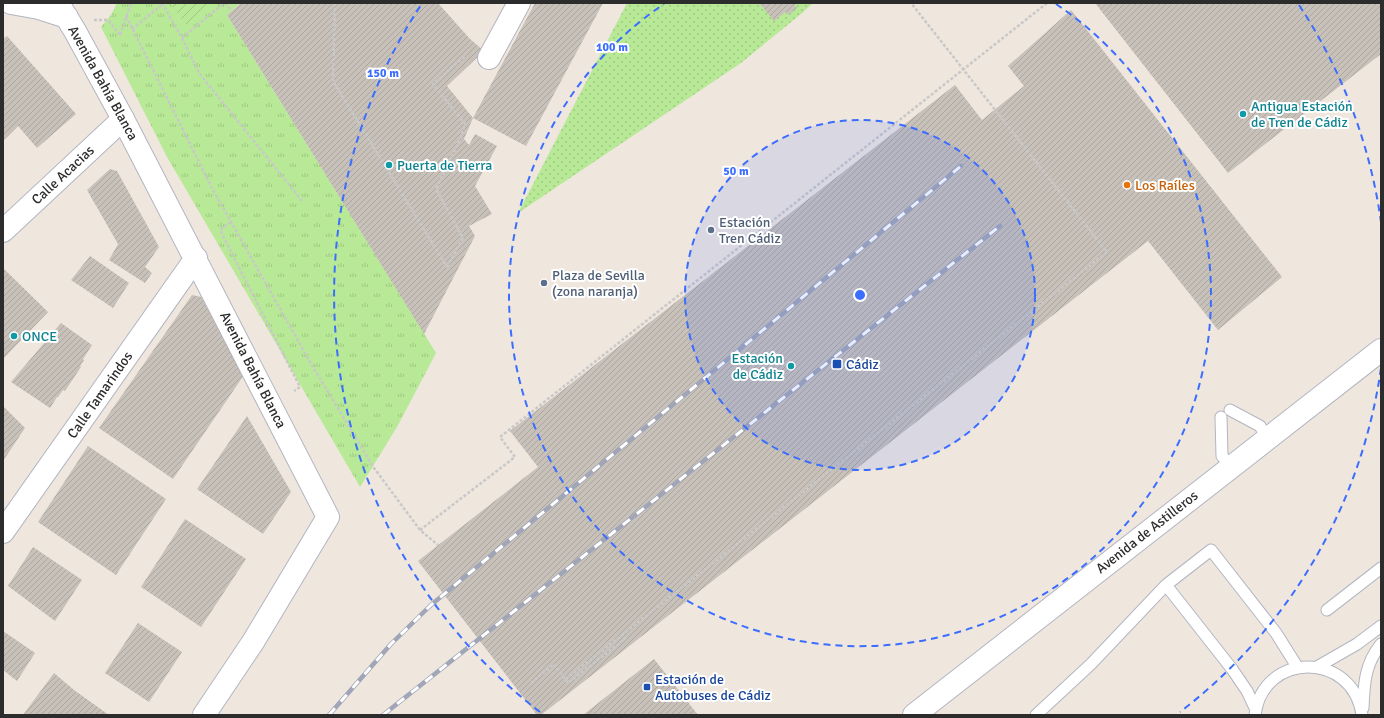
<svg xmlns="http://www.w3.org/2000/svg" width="1384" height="718" font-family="Signika,sans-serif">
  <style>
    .grass { fill: url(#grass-dots) }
    .park { fill: url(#park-tufts) }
    .garden { fill: url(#garden-furrows) }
    .building { fill: url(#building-hatch) }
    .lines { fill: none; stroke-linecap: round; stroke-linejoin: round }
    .lane-casing { stroke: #b2b6c1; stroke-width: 13 }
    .street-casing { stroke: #b2b6c1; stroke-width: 24 }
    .secondary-casing { stroke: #b2b6c1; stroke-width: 24 }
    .path { stroke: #c8c8c8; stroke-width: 2.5; stroke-dasharray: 3 2; stroke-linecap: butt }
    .lane { stroke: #fff; stroke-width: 11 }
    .street { stroke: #fff; stroke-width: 22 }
    .secondary { stroke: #fff; stroke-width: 22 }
    .rail-casing { stroke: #a0a5b8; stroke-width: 4.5 }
    .rail { stroke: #fff; stroke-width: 3; stroke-dasharray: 9; stroke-linecap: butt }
    .ring { fill: none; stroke: #3b6dff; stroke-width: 2; stroke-dasharray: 7 5 }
    .culture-dot { fill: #0f9aa8; stroke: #fff; stroke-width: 1.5 }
    .food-dot { fill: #e8710a; stroke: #fff; stroke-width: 1.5 }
    .service-dot { fill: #5c6f8a; stroke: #fff; stroke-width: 1.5 }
    .transit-dot { fill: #1a4fb4; stroke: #fff; stroke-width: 1.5 }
    .labels { text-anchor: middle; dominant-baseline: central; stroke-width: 4; stroke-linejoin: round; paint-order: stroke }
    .street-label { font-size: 14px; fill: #2c2c2c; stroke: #fff }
    .culture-label { font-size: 14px; fill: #0d838f; stroke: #fff; text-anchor: start }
    .food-label { font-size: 14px; fill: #c56008; stroke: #fff; text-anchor: start }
    .service-label { font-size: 14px; fill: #4e5e75; stroke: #fff; text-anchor: start }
    .transit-label { font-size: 14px; fill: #164399; stroke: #fff; text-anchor: start }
    .centre { fill: #3b6dff; stroke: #fff; stroke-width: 2 }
    .ring-label { font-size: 12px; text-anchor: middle; font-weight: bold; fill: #3b6dff; stroke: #fff; stroke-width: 4; stroke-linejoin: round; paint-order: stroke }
  </style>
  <defs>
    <pattern id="grass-dots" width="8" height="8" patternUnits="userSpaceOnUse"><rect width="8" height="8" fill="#b8e996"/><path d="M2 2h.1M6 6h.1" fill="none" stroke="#9ec881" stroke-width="1.8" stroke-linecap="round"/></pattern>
    <pattern id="park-tufts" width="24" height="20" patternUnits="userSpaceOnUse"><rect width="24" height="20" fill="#b8e996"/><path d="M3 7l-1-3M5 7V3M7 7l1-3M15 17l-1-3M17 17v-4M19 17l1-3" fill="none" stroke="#9ec881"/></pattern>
    <pattern id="garden-furrows" width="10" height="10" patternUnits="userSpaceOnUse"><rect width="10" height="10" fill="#b8e996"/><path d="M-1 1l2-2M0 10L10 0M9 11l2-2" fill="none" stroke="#9ec881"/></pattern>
    <pattern id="building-hatch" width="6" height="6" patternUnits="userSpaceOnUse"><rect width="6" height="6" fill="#c7c1b9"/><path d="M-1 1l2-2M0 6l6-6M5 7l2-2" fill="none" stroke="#aba69f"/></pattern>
  </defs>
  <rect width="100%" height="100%" fill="#efe6de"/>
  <path class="grass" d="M627 3H813L801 14 741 63 518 213Z"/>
  <path class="park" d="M117 3H240L227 15 436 353 397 427 360 487 167 157 101 27 111 15Z"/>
  <path class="garden" d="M173 3H217L187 26 171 4Z"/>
  <path class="building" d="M241 3H438L470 39 484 51 447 86 473 118 535 3H603L526 146 473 118 464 139 469 145 475 134 497 146 475 186 492 214 469 226 475 236 424 334 227 15Z
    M759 3H797L795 5 797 8 788 15 785 12 774 21Z
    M1095 3H1381V54L1228 173Z
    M1071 10 1282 277 1218 330 1148 241 541 715H537L418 561 538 467 510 431 955 85 982 120 1024 86 1008 66Z
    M7 36 76 114 37 148 18 126 3 141V39Z
    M110 169 117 171 159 247 145 267 152 273 145 283 109 260 118 244 87 190Z
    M90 256 129 283 113 308 71 280Z
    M3 268 48 312 3 359Z
    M192 295 201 297 246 372 173 479 99 428Z
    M61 323 92 345 83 359 84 360 80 366 81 367 65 391 63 390 58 397H57L50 408 11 382Z
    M3 406 25 428 3 461Z
    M247 416 291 492 263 534 197 489Z
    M88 446 166 499 116 575 38 522Z
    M185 519 246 559 201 627 141 587Z
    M33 547 82 580 55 621 8 586Z
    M138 623 182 652 149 702 105 673Z
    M3 631 35 653 17 681 3 670Z
    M654 659 698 715H583Z
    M54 673 74 690 109 715H23Z"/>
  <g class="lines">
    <defs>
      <path id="lane" d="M1230 410 1260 426 1267 438
        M1221 417 1222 456 1231 466
        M1166 585 1232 669 1247 691 1256 710
        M1327 610 1381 568
        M1317 667 1357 644 1381 626
        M1363 708C1364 683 1365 664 1381 644
        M1036 715 1091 664 1166 585 1211 550 1276 633 1298 668
        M1255 715C1263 651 1353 651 1362 715"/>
      <path id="street" d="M489 58 519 3
        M123 119 328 517 253 642 204 715
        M3 532 196 258"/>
      <path id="secondary" d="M11 3 39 8 67 17
        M3 231 123 119 75 31 58 3
        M914 715 1381 350"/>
    </defs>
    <use href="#lane" class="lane-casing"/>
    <use href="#street" class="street-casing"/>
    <use href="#secondary" class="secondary-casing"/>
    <path class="path" d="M162 3 182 38 224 3
      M225 3 231 10
      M335 3 333 81 447 267
      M126 16 212 188 310 362 374 468 420 530 438 545
      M94 20H108L120 35
      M132 29 164 3
      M120 35 131 3
      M182 38 199 73 303 202
      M231 222 220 230 300 387 294 391
      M447 267 463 238 436 189 461 137 465 124 433 84 466 55
      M420 530 515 457 500 437 1047 3
      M566 679 622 635
      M531 683 554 664 568 683 625 639 622 635 1107 252 911 3"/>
    <use href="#lane" class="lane"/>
    <use href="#street" class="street"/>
    <use href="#secondary" class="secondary"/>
    <defs>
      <path id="rail" d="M329 715 391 644 431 605 961 166
        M383 715 1000 226"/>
    </defs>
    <use href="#rail" class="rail-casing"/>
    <use href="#rail" class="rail"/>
  </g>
  <circle cx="860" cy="295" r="175" fill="#3b6dff" fill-opacity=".12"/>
  <g class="ring">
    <circle cx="860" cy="295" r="175"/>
    <path d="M1056 4A351 351 0 1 1 664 4"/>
    <path d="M1381 368A526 526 0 0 1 1180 712M540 712A526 526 0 0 1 421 5M1299 5A526 526 0 0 1 1381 222"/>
  </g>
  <g class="culture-dot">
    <circle cx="1243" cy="114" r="4"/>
    <circle cx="389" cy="165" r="4"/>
    <circle cx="14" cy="336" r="4"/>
    <circle cx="791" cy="366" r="4"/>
  </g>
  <circle class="food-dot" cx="1127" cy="185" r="4"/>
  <g class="service-dot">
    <circle cx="711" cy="230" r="4"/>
    <circle cx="544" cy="283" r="4"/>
  </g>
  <g class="transit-dot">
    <rect x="832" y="359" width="10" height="10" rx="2"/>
    <rect x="643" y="683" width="8" height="8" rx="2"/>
  </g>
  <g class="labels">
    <g class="street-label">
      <text transform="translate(103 83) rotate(61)">Avenida Bahía Blanca</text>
      <text transform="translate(63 175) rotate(-43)">Calle Acacias</text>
      <text transform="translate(253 370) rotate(63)">Avenida Bahía Blanca</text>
      <text transform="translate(100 395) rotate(-55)">Calle Tamarindos</text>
      <text transform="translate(1147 532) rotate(-38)">Avenida de Astilleros</text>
    </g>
    <g class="culture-label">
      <text x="1251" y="106">Antigua Estación<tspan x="1251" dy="16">de Tren de Cádiz</tspan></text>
      <text x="397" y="165">Puerta de Tierra</text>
      <text x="22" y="336">ONCE</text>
      <text x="783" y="358" text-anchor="end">Estación<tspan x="783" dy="16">de Cádiz</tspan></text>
    </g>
    <g class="food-label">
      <text x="1135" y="185">Los Raíles</text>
    </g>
    <g class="service-label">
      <text x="719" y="222">Estación<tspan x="719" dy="16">Tren Cádiz</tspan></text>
      <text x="552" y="275">Plaza de Sevilla<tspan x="552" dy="16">(zona naranja)</tspan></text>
    </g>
    <g class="transit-label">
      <text x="846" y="364">Cádiz</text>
      <text x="655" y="679">Estación de<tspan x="655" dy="16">Autobuses de Cádiz</tspan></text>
    </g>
  </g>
  <circle cx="860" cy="295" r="6" class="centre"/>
  <g class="ring-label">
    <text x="612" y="51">100 m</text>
    <text x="383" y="77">150 m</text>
    <text x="736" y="175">50 m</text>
  </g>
  <rect width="1384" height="718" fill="none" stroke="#2c2c2c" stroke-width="8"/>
</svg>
